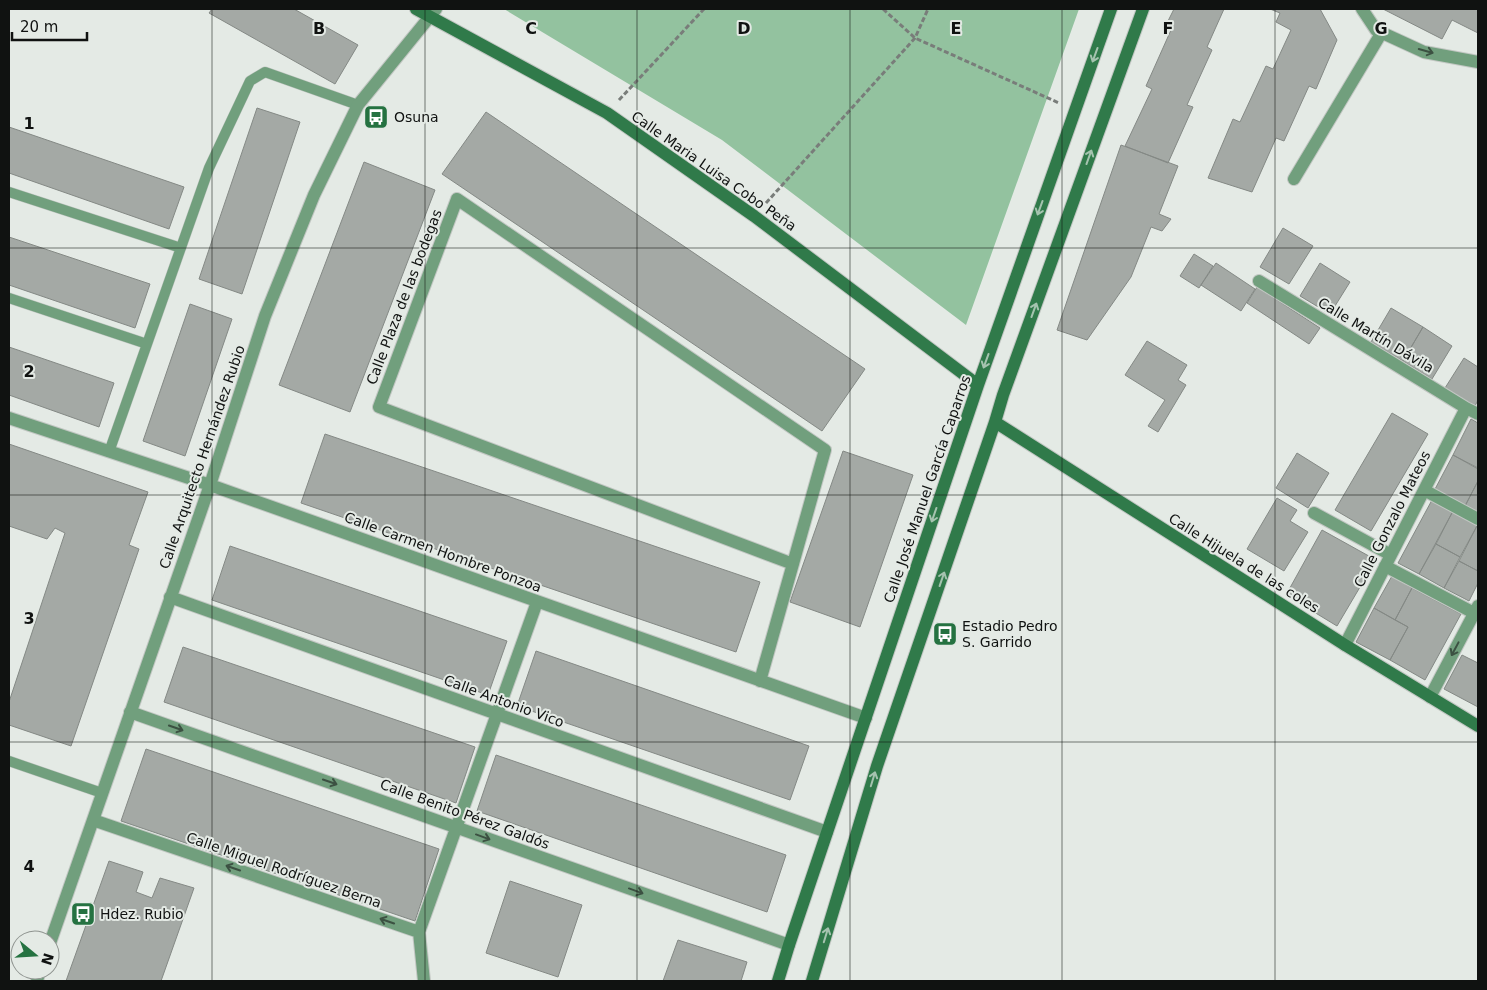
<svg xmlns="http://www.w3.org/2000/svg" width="1487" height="990" font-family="'DejaVu Sans',sans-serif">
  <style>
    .green { fill: #93c29f }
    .building { fill: #a4a9a5; stroke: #848985 }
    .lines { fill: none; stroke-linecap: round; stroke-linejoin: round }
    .lane-casing { stroke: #c2c7c3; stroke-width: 11 }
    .street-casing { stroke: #c2c7c3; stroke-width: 14 }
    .secondary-casing { stroke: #c2c7c3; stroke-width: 14 }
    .path { stroke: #797d7a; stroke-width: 3; stroke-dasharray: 5 2.5; stroke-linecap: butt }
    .lane { stroke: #719f7d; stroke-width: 10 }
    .street { stroke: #719f7d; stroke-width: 12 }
    .secondary { stroke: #307a4a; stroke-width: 12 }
    .oneway { stroke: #3c5142 }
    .oneway2 { stroke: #a5c3af }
    .grid { fill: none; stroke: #101211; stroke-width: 1; stroke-opacity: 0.55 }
    .labels { text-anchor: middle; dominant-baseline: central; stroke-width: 4; stroke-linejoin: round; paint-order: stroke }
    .poi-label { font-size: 14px; fill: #101211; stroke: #e4eae5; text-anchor: start }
    .street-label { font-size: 14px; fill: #101211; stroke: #e4eae5 }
    .grid-label { font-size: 16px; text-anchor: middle; font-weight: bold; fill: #101211; stroke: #e4eae5; stroke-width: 4; stroke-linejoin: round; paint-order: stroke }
  </style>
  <rect width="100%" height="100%" fill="#e4eae5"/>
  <path class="green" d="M504 9H1079L966 325 722 140Z"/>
  <path class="building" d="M212 9H294L358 45 335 84 209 13Z
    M1174 9H1224L1207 47 1212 50 1187 105 1193 107 1168 163 1125 146 1152 89 1146 86 1171 30 1165 27Z
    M1270 9H1320L1337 40 1316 89 1309 86 1284 141 1276 138 1252 192 1208 178 1233 119 1240 122 1266 66 1273 69 1291 30 1276 22 1280 13Z
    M1383 9H1478V33L1452 20 1442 39Z
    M257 108 300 122 242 294 199 279Z
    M486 112 865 369 822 431 442 174Z
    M9 127 184 187 169 229 9 173Z
    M1121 145 1178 166 1159 214 1171 219 1162 231 1151 227 1131 277 1087 340 1057 330Z
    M364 162 435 190 350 412 279 385Z
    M1283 228 1313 246 1289 284 1260 267Z
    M9 237 150 284 135 328 9 285Z
    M1194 254 1213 266 1199 288 1180 276Z
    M1216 263 1255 289 1241 311 1201 285Z
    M1320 263 1350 282 1330 314 1300 296Z
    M1257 287 1320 328 1309 344 1247 303Z
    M190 304 232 319 185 456 143 441Z
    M1391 308 1423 327 1403 361 1371 342Z
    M1423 327 1452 346 1432 379 1403 361Z
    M1147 341 1187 365 1178 380 1186 385 1158 432 1148 426 1165 400 1125 375Z
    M9 347 114 383 99 427 9 395Z
    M1464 358 1478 367V400L1475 406 1445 388Z
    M1392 413 1428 434 1371 531 1335 510Z
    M1471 419 1478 423V468L1453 455Z
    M325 434 760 582 736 652 301 503Z
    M9 444 148 492 129 545 139 549 71 746 9 725V702L65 533 55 528 47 539 9 526Z
    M843 451 913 475 860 627 790 602Z
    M1297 453 1329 473 1308 508 1276 488Z
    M1453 455 1478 469V481L1465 506 1434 491Z
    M1478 481V514L1465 506Z
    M1277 498 1297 510 1290 521 1308 532 1284 571 1247 549Z
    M1432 500 1453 511 1419 574 1398 563Z
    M1453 511 1478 524 1460 557 1436 544Z
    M1478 524V571L1459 561Z
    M1322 530 1376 560 1337 626 1286 595Z
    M1436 544 1460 557 1444 588 1419 574Z
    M230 546 507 641 488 695 212 600Z
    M1459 561 1478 571V583L1469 601 1444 588Z
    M1392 576 1412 588 1395 620 1374 608Z
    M1412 588 1461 614 1425 680 1390 660 1408 627 1395 620Z
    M1374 608 1408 627 1390 660 1356 642Z
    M183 647 475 747 456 803 164 702Z
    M536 651 809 746 790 800 517 706Z
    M1462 655 1478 663V707L1444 689Z
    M146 749 439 849 415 921 121 821Z
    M496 755 786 855 767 912 477 811Z
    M109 861 143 872 136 892 152 898 160 878 194 888 161 981H66Z
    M510 881 582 905 558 977 486 953Z
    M678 940 747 962 741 981H663Z"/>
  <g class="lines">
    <defs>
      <path id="lane" d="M9 192 181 248
        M9 298 147 344
        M109 452 209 168 250 81 265 72 358 105
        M9 761 102 793"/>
      <path id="street" d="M1362 9 1376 30 1424 52 1478 62
        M1294 179 1382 32
        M1259 281 1466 408 1478 414
        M9 418 210 485 866 718
        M1424 490 1478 519
        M1314 513 1391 555
        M1385 566 1474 613
        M170 597 827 832
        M1345 645 1466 408
        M760 681 825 450 457 199 379 407 793 564
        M1430 697 1478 606
        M130 712 789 945
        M93 820 419 932 424 981
        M419 932 537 602
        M50 943 210 485 265 316 314 195 358 105 436 9
        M37 981 40 970"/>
      <path id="secondary" d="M416 9 607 113 754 216 978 385
        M995 422 1345 645 1478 726
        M778 981 789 945 978 385 1111 9
        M812 981 877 766 995 422 1003 395 1143 9"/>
    </defs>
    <use href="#lane" class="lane-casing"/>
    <use href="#street" class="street-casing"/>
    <use href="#secondary" class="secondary-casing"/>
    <path class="path" d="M883 9 915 38 1059 103
      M619 100 704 9
      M766 203 915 38 928 9"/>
    <use href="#lane" class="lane"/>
    <use href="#street" class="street"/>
    <use href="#secondary" class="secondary"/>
  </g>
  <defs><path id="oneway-shaft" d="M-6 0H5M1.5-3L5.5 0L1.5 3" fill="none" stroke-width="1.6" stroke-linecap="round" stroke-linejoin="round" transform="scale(1.25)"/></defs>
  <g class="oneway">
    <use href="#oneway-shaft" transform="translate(1426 51) rotate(16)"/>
    <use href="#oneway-shaft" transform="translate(1455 649) rotate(118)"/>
    <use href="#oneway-shaft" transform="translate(176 728) rotate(19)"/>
    <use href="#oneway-shaft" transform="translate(330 782) rotate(19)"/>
    <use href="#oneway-shaft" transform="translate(483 837) rotate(20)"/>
    <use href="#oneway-shaft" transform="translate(233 868) rotate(-161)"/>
    <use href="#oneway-shaft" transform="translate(636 891) rotate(20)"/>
    <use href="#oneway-shaft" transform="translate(387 921) rotate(-161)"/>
  </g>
  <g class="oneway2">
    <use href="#oneway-shaft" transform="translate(1095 55) rotate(110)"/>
    <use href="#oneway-shaft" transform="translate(1089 157) rotate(-70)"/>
    <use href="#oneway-shaft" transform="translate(1040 208) rotate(110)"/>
    <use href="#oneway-shaft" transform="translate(1034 310) rotate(-70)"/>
    <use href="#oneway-shaft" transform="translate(986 361) rotate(110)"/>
    <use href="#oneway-shaft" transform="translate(934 515) rotate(109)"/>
    <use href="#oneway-shaft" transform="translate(942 579) rotate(-71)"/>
    <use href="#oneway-shaft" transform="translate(873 779) rotate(-73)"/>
    <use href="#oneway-shaft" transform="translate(826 935) rotate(-73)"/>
  </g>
  <path class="grid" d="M212 9V981M425 9V981M637 9V981M850 9V981M1062 9V981M1275 9V981M9 248H1478M9 495H1478M9 742H1478"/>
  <defs>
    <symbol id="bus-square" viewBox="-11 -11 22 22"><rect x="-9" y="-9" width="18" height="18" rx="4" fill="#257241" stroke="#e4eae5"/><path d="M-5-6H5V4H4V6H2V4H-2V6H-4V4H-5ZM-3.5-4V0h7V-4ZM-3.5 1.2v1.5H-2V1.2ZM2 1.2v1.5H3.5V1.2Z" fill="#fff"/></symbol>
  </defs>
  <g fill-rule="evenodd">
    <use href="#bus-square" x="362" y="103" width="28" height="28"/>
    <use href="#bus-square" x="931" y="620" width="28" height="28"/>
    <use href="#bus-square" x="69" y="900" width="28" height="28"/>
  </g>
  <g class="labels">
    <g class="poi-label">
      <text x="394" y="117">Osuna</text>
      <text x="962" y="626">Estadio Pedro<tspan x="962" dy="16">S. Garrido</tspan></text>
      <text x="100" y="914">Hdez. Rubio</text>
    </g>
    <g class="street-label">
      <text transform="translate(714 171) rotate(35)">Calle Maria Luisa Cobo Peña</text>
      <text transform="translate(404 297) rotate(-69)">Calle Plaza de las bodegas</text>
      <text transform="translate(1376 335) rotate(31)">Calle Martín Dávila</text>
      <text transform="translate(202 457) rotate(-71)">Calle Arquitecto Hernández Rubio</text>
      <text transform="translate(927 489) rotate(-71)">Calle José Manuel García Caparros</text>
      <text transform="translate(1392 519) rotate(-63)">Calle Gonzalo Mateos</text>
      <text transform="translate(443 552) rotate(20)">Calle Carmen Hombre Ponzoa</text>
      <text transform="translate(1244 563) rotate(32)">Calle Hijuela de las coles</text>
      <text transform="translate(504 701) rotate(20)">Calle Antonio Vico</text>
      <text transform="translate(465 814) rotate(20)">Calle Benito Pérez Galdós</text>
      <text transform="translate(284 870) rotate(19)">Calle Miguel Rodríguez Berna</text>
    </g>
  </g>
  <g class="grid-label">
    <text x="319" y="34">B</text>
    <text x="531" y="34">C</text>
    <text x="744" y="34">D</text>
    <text x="956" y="34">E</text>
    <text x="1168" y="34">F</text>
    <text x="1381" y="34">G</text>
    <text x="29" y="129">1</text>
    <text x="29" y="377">2</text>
    <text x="29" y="624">3</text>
    <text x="29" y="872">4</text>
  </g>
  <rect width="1487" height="990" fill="none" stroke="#101211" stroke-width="20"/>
  <g transform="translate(35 955) rotate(108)"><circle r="24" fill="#e4eae5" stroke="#8f9490"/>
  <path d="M0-4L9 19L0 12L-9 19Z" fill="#257241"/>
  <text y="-8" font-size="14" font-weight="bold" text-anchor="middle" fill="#101211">N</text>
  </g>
  <path d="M12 32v8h75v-8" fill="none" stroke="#101211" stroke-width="2.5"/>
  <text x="20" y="32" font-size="15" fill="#101211" stroke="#e4eae5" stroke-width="4" paint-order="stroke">20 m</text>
</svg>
